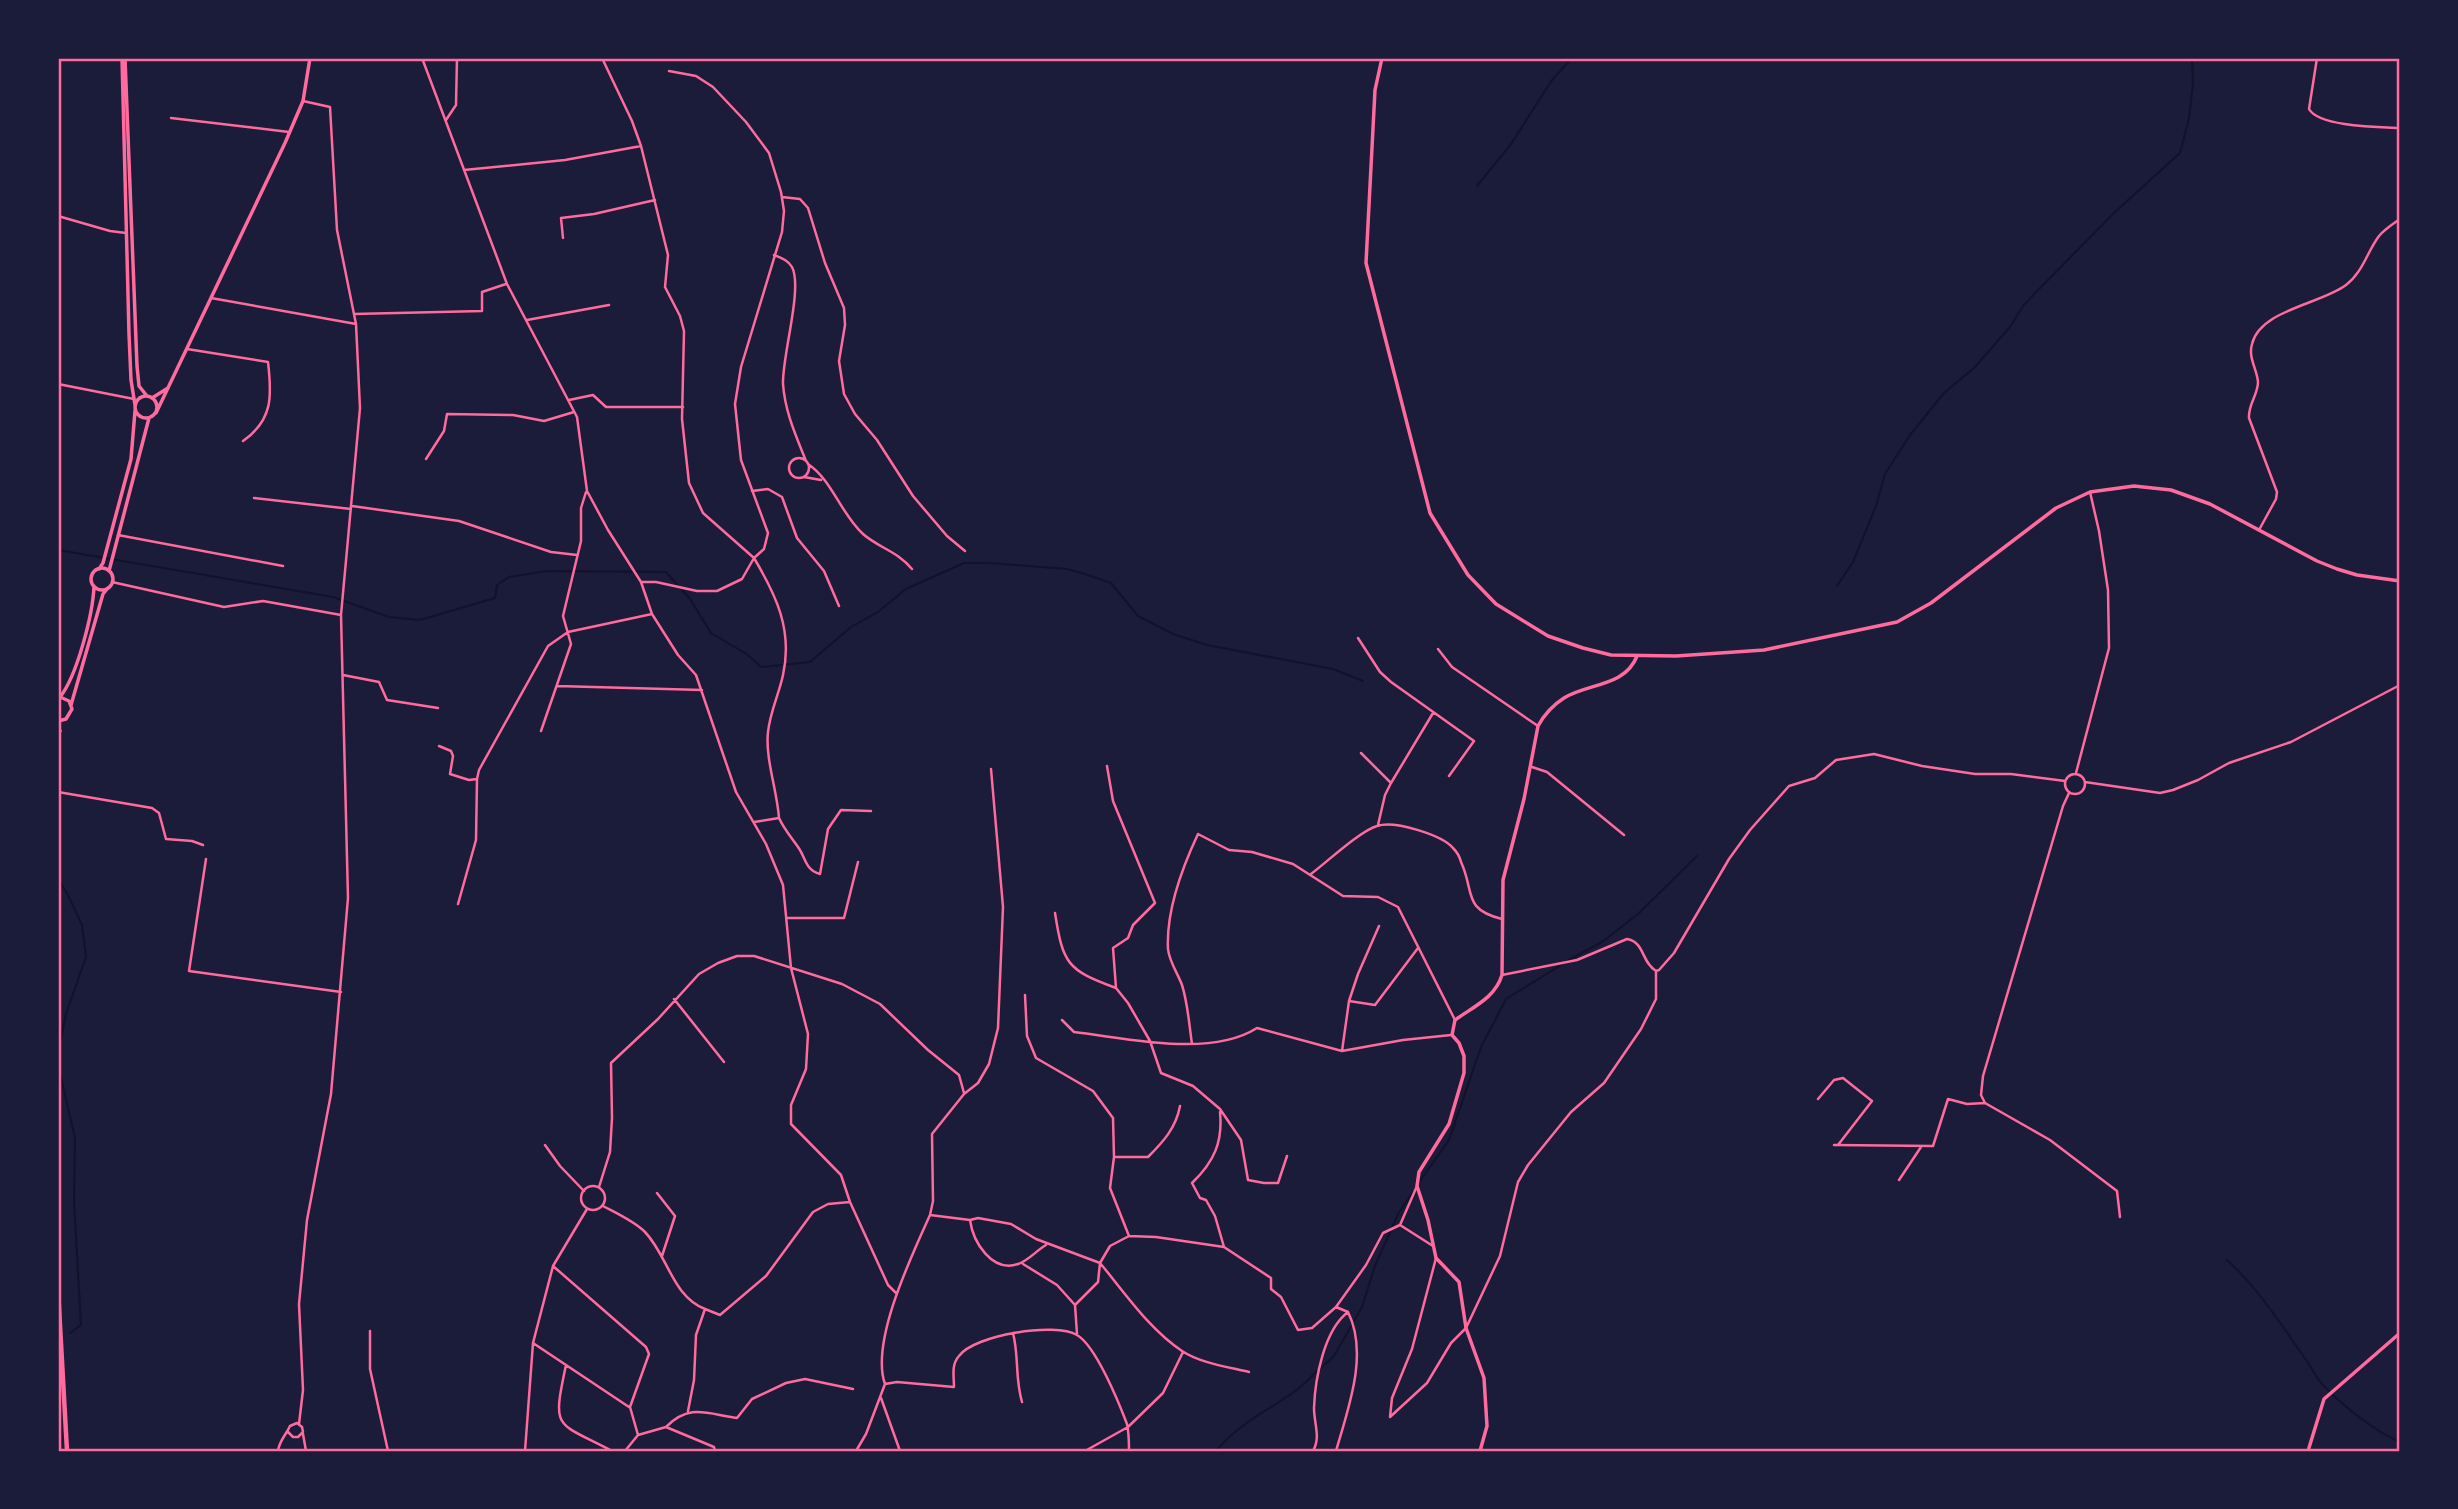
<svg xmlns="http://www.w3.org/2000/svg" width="2458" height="1509" font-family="'PT Sans Narrow',sans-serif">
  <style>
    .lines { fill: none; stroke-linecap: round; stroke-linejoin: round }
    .stream { stroke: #12122b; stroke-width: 2 }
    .minor { stroke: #ff6b9d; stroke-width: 2.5 }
    .tertiary { stroke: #ff6b9d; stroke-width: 3.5 }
    .secondary { stroke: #ff6b9d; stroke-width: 3.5 }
    .trunk { stroke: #ff6b9d; stroke-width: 4.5 }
    .neatline { fill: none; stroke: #ff6b9d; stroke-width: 2.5 }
  </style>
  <rect width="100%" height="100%" fill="#1b1b3a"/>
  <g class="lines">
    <path class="stream" d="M1477 186 1511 144 1552 80 1572 58
      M58 550 333 597 389 617 420 620 495 598 497 585 509 577 547 571 666 572 690 599 711 633 748 655 761 667 810 662 851 627 878 612 906 589 964 563H989L1067 569 1085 574 1111 583 1138 616 1173 634 1207 645 1333 669 1363 681
      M1837 586 1853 562 1876 506 1885 474 1910 435 1944 393 1974 368 2010 327 2023 306 2040 288 2116 211 2180 153 2189 118 2193 83 2192 58
      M58 879 68 895 82 925 86 957 66 1014 58 1053
      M1565 962 1602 942 1638 914 1697 856
      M58 1065 75 1138 74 1202 81 1325 70 1333
      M1418 1184 1449 1140 1481 1047 1506 999 1561 965
      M2227 1260C2258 1288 2280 1323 2304 1357 2310 1365 2315 1376 2322 1384 2342 1405 2374 1431 2400 1442
      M1321 1368 1334 1356 1362 1307 1375 1266 1398 1214 1413 1192
      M1216 1451C1240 1423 1262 1414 1291 1394 1301 1388 1309 1379 1317 1371"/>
    <path class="minor" d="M422 58 507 284 577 417 587 491 608 530 641 582 652 614 678 655 696 675 736 792 766 844 783 885 791 968 808 1034 806 1069 791 1105V1124L841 1175 850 1202 888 1285 896 1293
      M602 58 632 121 641 146 668 255 665 287 680 316 684 331 682 419 689 483 703 513 754 558 742 579 717 591H697L656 582H641
      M2317 58 2309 109C2319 127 2380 127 2400 128
      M669 71 696 76 713 87 746 122 769 153 781 192 784 211 782 232 741 367 735 404 741 460 768 533 764 549 754 558C776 595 793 630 783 675 779 694 770 712 768 732 765 758 777 790 779 818L754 822
      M171 118 289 132
      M446 120 456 105 457 58
      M464 170 565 160 641 146
      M782 197 800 199 808 208 825 263 844 308 845 325 839 361 844 394 855 414 877 440 913 496 947 536 965 551
      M58 216 110 231 126 233
      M563 238 561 218 594 214 655 200
      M774 255C781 258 788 260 792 267 803 288 782 356 783 384 785 412 796 436 806 461
      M211 298 356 324
      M354 314 482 311V292L506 284
      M527 320 609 305
      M187 349 268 362C272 396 273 420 243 441
      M58 384 134 399
      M569 400 593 395 606 407H683
      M789 468a10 10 0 1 1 20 0a10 10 0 1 1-20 0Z
      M426 459 444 431 447 414 513 415 544 421 574 412
      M808 464C832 480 841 514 863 534 879 548 897 551 912 569
      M804 477 821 480
      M752 491 768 489 782 497 797 538 824 571 839 606
      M254 498 351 509
      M352 506 459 521 551 552 577 555
      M2259 530 2276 499 2277 492 2249 418C2248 404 2258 395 2258 382 2257 369 2248 358 2252 344 2260 310 2321 304 2346 285 2363 272 2367 252 2379 236 2385 229 2393 224 2400 219
      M118 535 283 566
      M112 582 224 607 263 601 341 615
      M1358 638 1380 672 1391 682 1474 741 1449 776
      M1438 649 1452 667 1538 726
      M343 675 379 682 387 700 438 708
      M557 686 702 690
      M541 731 571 644 563 616 581 541V508L586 492
      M439 746 451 751 453 756 450 774 469 780 477 779
      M1361 753 1391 783
      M1107 766 1113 801 1155 903 1133 925 1128 938 1113 948 1116 988 1128 1003 1150 1041 1161 1073 1193 1086 1220 1109 1241 1140 1248 1180 1264 1183H1278L1287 1156
      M1532 767 1547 772 1624 835
      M2076 773 2109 648 2108 590 2099 531 2090 492
      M2065 784a10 10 0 1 1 20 0a10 10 0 1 1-20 0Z
      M2085 782 2160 793 2173 790 2198 780 2229 763 2291 742 2400 685
      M58 792 152 808 159 813 166 839 192 841 203 845
      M779 818C784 829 791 837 798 847 806 858 805 870 820 874L828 829 841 810 871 811
      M1378 825 1385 795 1391 783 1433 713
      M206 859 189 971 341 992
      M1311 874C1327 862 1360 831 1377 826 1394 820 1442 835 1453 848 1457 852 1460 858 1461 862 1475 892 1462 909 1502 919
      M458 904 476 840 477 779 479 770 548 646 568 632 652 614
      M1055 913C1063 964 1067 970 1116 988
      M787 918H844L858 862
      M1502 975 1577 960 1627 939C1645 942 1641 962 1656 971L1659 970 1674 953 1729 859 1750 830 1789 786 1815 778 1836 760 1874 754 1922 766 1975 774H2011L2065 781
      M1025 995 1027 1036 1036 1058 1093 1091 1113 1118 1114 1157 1110 1188 1129 1236
      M674 999 724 1062
      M1349 1001 1375 1005 1418 948
      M1062 1020 1074 1032C1127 1038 1210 1058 1257 1028L1342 1051 1403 1040 1451 1035
      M1192 1044C1189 1024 1188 1004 1182 985 1178 974 1169 961 1168 949 1166 911 1182 868 1198 834L1229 850 1252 852 1293 864 1343 896 1378 897 1398 907 1455 1020
      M1342 1051 1349 1001 1358 974 1379 926
      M1818 1099 1834 1080 1843 1078 1872 1101 1838 1145
      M1985 1103 1981 1095 1983 1076 2063 806 2069 793
      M1220 1112C1223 1142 1214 1162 1192 1183L1200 1198 1206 1200 1215 1216 1224 1247
      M545 1145 560 1166 584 1191
      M1834 1145 1933 1146 1948 1099 1967 1104 1985 1103 2050 1140 2117 1191 2120 1217
      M1114 1157H1148C1163 1142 1176 1128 1180 1106
      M1899 1180 1921 1147
      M581 1198a12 12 0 1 1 24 0a12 12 0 1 1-24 0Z
      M599 1187 610 1152 612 1118 611 1063 658 1019 699 974 718 963 737 956H754L842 984 880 1004 928 1050 959 1075 964 1093
      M657 1193 675 1216 662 1256
      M603 1206C616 1213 634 1221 645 1232 668 1256 672 1296 705 1309
      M930 1215 970 1220 978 1218 1011 1224 1036 1239 1100 1263 1110 1246 1129 1236 1156 1237 1224 1247 1271 1278V1289L1281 1297 1298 1330 1312 1328 1336 1307 1366 1265 1383 1233 1400 1225 1433 1246
      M970 1220C973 1242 992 1273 1018 1264 1028 1261 1037 1250 1046 1245
      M1400 1225 1417 1186
      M1436 1258 1412 1349 1392 1398 1390 1417 1427 1383 1451 1343 1466 1328 1500 1256 1518 1182 1528 1165 1571 1112 1604 1083 1641 1029 1656 999V971
      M1100 1263C1125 1293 1149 1329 1182 1351 1200 1363 1228 1367 1249 1372
      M1023 1264 1057 1285 1075 1305
      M553 1266 646 1347 649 1354 630 1407 638 1435
      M370 1331V1369L388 1451
      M1013 1333C1019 1356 1015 1379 1022 1402
      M1077 1334 1075 1305 1098 1282 1100 1263
      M533 1343 629 1407
      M566 1365C552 1431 555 1421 612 1451
      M885 1384 897 1382 954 1387C954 1376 951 1365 959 1356 974 1335 1055 1322 1077 1335 1096 1346 1119 1403 1127 1424 1129 1433 1129 1443 1129 1451
      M881 1398 900 1451
      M688 1411 694 1380 696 1335 705 1309 720 1315 766 1276 813 1212 828 1204 850 1202
      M299 1424 303 1390 299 1304 307 1220 331 1094 348 898 341 615 360 408 356 324 337 230 330 107 303 101
      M666 1427C690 1403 707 1414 737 1418L752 1399 786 1383 805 1379 853 1389
      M303 1434 306 1451
      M278 1451C279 1441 286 1435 290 1426L297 1423 302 1427 303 1432 298 1437H293L288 1432
      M525 1451 533 1343 553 1266 587 1209
      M625 1451 638 1435 666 1427 714 1447 715 1451
      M856 1451 866 1434 885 1384C870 1342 912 1255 930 1215L933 1201 932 1134 964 1094 978 1083 989 1064 998 1028 1003 907 991 769
      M1085 1451 1128 1427 1163 1393 1183 1352
      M1313 1451C1321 1437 1314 1424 1314 1408 1315 1379 1324 1330 1348 1312
      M1336 1451C1348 1409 1369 1354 1348 1312L1336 1307"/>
    <path class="tertiary" d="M122 58 129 334 131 380 135 405
      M125 58 137 366 139 386 147 396
      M135 407a11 11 0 1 1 22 0a11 11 0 1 1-22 0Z
      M152 398 168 388
      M156 413 285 143 303 101 310 58
      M91 579a11 11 0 1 1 22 0a11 11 0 1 1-22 0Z
      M99 569 103 563 131 459 135 411
      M109 571 149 418
      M60 697C77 676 93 614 94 586
      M71 705 103 594 107 589
      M58 721 66 719 72 709 69 701 60 697
      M58 728 60 731
      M1480 1451 1487 1426 1484 1378 1466 1328 1459 1282 1436 1258 1428 1220 1417 1186 1419 1172 1449 1124 1464 1073V1056L1459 1043 1452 1035 1455 1020C1473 1007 1495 998 1502 975L1503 880 1524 799 1538 726C1544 715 1553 705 1564 698 1588 683 1625 687 1637 656"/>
    <path class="secondary" d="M1382 58 1375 90 1366 263 1430 513 1468 575 1496 604 1548 636 1583 648 1611 655 1676 656 1764 650 1897 622 1931 603 2056 508 2090 492 2134 486 2171 490 2210 504 2317 561 2337 569 2357 575 2400 581
      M2308 1451 2324 1399 2400 1333"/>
    <path class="trunk" d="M58 1289 67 1451
      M58 1422 59 1451"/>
  </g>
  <rect width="2458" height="1509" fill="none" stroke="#1b1b3a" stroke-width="119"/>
  <rect x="60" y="60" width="2338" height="1390" class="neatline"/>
</svg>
